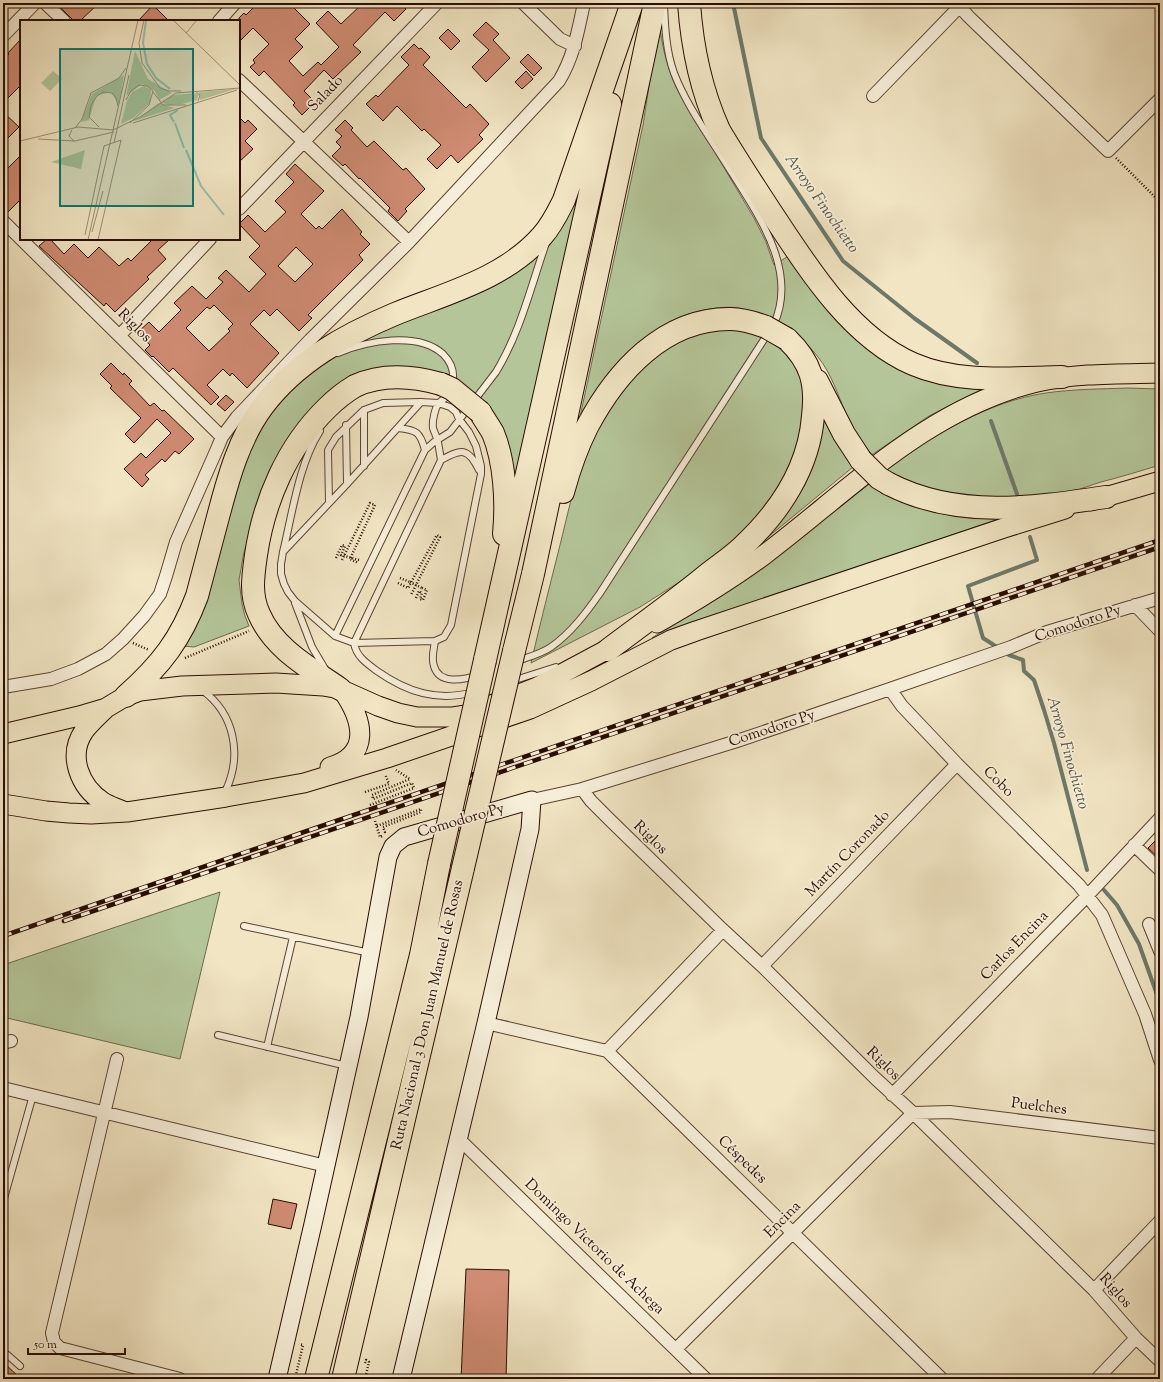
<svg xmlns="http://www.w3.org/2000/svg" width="1163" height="1382" font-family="'Sorts Mill Goudy',serif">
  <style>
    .green { fill: #b4c699; stroke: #6e694e }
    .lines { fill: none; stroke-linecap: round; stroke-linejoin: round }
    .stream { stroke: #6e7869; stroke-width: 4 }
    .building { fill: #cf8b73; stroke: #290c02; fill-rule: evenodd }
    .lane-casing { stroke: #5b4232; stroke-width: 8 }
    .street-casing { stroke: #5b4232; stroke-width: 14 }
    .secondary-casing { stroke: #290c02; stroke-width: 19 }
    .primary-casing { stroke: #290c02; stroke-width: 21 }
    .highway-casing { stroke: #290c02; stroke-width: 24 }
    .path { stroke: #290c02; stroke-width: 2.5; stroke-dasharray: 1 2; stroke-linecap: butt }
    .lane { stroke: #f6eed8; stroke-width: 6 }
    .street { stroke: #f6eed8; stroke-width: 12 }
    .secondary { stroke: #f6eed8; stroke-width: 17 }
    .primary { stroke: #f1e5c3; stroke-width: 19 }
    .highway { stroke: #f1e5c3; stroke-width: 22 }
    .rail-casing { stroke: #290c02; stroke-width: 4.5 }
    .rail { stroke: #f6eed8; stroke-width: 3; stroke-dasharray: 9; stroke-linecap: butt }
    .highway-bridge-casing { stroke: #290c02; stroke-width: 24; stroke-linecap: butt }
    .path-bridge { stroke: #290c02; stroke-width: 2.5; stroke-dasharray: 1 2; stroke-linecap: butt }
    .highway-bridge { stroke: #f1e5c3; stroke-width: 22 }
    .labels { text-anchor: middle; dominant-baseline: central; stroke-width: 3.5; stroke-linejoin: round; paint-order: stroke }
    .street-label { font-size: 15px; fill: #290c02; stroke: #f6eed8 }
    .water-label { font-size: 16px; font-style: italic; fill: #575446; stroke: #f6eed8 }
    .inset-river { fill: none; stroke: #9cc0ad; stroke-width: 2 }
    .inset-road { fill: none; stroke: #a18e76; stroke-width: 1 }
    .view { fill: #0f766e; fill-opacity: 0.15; stroke: #0f766e; stroke-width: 2 }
    .inset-edge { fill: none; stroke: #290c02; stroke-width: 2 }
  </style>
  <rect width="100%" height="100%" fill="#f1e5c3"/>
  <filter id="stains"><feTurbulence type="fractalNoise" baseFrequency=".005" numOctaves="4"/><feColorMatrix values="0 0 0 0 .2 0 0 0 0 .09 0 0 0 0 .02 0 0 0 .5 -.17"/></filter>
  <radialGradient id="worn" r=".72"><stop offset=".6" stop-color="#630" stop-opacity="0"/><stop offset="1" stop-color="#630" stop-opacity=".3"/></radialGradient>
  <path class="green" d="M659 21C662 45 666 65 676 87L754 218 766 242 774 265 790 255 867 343 986 387 929 416 870 456C861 442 853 429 846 414 838 395 831 373 818 357 811 348 802 339 793 331 785 326 774 322 765 318 759 316 753 311 746 310 735 306 722 307 710 309 650 317 610 369 580 417L643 125Z
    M594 136 518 496 511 458 469 391 352 383 255 520 244 552 239 580 242 604 245 616 249 626 194 647 182 646 251 443 280 399 352 339 510 273Z
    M748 329 783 346 797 366 804 387 806 408 800 441 788 475 766 509 714 559 681 581 640 607 531 663C540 624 550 585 560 545 567 517 573 488 583 461 597 419 642 357 683 339 704 330 725 330 748 329Z
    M1128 388 1160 389V465C1140 471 1121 477 1101 482 1091 485 1082 489 1072 491 1011 503 938 504 885 469 932 436 989 401 1046 393 1073 389 1101 389 1128 388Z
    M824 416 853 467 733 566Z
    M870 482C898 504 935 514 970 518 980 519 991 518 1001 518L652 638 726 590Z
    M220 892 180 1059 3 1017V965Z"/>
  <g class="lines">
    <path class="stream" d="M733 3 761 138 843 261 914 318 977 363
      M991 421 1017 494
      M997 647 983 638 968 586 1037 560 1030 537
      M1009 655 1023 660 1024 671 1034 680 1044 710 1054 743 1087 870
      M1104 890 1117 905 1139 944 1160 1003"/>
  </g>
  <path class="building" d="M56 3H99L80 21H74Z
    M258 3H289L310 24 295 39 303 47 289 61 303 76 318 62 321 65 339 47 316 23 328 11 341 24 363 3H400L406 9 394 21 385 12 353 45 361 52 333 79 324 70 304 91 315 102 302 115 293 105 295 103 264 71 259 76 250 67 255 63 253 60 269 44 253 28 239 42V18L244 13 246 15Z
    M153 5 169 21H138Z
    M486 22 499 34 493 40 510 58 486 82 472 67 489 50 473 35Z
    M448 29 460 41 451 50 439 38Z
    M21 39V85L3 103V60L9 54 8 53Z
    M414 44 419 49 421 48 430 57 423 65 466 108 470 104 489 124 479 135 483 139 458 163 451 155 437 169 427 159 441 145 424 129 422 131 397 106 383 121 366 104 376 95 378 97 409 65 401 57Z
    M528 54 542 68 534 76 520 62Z
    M526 71 533 79 522 89 515 82Z
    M3 112 19 127 3 143Z
    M239 117 245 123 248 120 257 129 245 141 253 149 239 162Z
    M345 120 353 128 351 130 367 147 374 141 403 170 406 168 425 189 405 209 407 211 398 221 388 211 390 208 360 178 359 179 345 164 343 166 332 156 341 147 336 142 342 136 335 130Z
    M21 155V199L6 214H3V173Z
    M295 164 324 191 301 214 316 229 319 226 322 229 342 209 362 232 360 234 370 244 359 255 363 260 308 315 312 318 299 331 277 309 270 316 264 310 250 324 279 353 247 388 232 373 230 376 223 369 207 385 219 397 211 405 173 368 169 372 153 356 152 357 145 350 150 345 138 332 149 322 159 332 181 310 174 303 192 286 206 299 223 282 218 278 226 270 249 292 266 274 249 257 260 246 239 224 248 215 265 232 286 212 275 201 294 182 286 174ZM296 247 313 264 295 282 278 266ZM214 305 233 324 228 329 230 331 209 351 186 328 207 307 210 309Z
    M47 239H50L64 254 74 244 88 258 99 247 119 266 128 258 131 261 153 239H170L158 250 166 259 147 277 149 279 115 312 106 303 104 306 39 246Z
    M111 363 123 375 124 373 132 381 129 384 150 406 154 403 162 411 164 410 194 439 179 454 175 451 165 462 162 459 145 475 149 479 142 487 124 469 141 453 146 458 171 433 157 419 134 443 125 434 141 418 110 388 112 386 100 374Z
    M226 395 234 402 225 411 217 404Z
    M1160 836V859L1148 848Z
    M273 1199 297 1204 291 1229 268 1224Z
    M466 1269 509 1270 506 1379H461Z
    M3 1362 21 1379H3Z"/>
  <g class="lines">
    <defs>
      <path id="lane" d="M338 353C367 341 418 331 443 354 450 361 454 369 453 379 453 384 450 392 447 396 445 399 440 401 438 404 435 409 432 421 433 428 434 432 437 437 438 442 439 448 440 454 441 460L354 643C356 656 366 663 377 671 407 692 437 702 474 692
        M346 425 347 484
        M398 428C417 430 420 432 425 450
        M441 460C461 449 468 447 479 470
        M364 466V410
        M329 503 328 450 336 437 364 410 383 403 421 402
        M283 552 347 484 421 402 438 403 450 407 456 412 459 419 469 432 476 446 481 466V474L451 625 444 637 435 641 354 643 335 636 295 601 288 592 284 584 281 574V564L283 552C292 515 299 463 320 431
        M295 603 312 647 325 669
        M335 636 425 450 434 442 450 432 496 372C520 333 531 286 546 243
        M435 641C434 649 431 658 434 666 439 685 464 680 478 675
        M517 661C528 657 541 654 551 647 571 633 586 613 600 593L774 324C798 271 759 216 732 173 712 140 688 109 674 73 666 51 665 27 664 4
        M512 681 556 667
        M202 690C235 714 242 755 226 790
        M244 926 370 953
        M218 1035 347 1066
        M267 1047 293 937
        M3 1202 33 1095
        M3 1351 20 1366"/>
      <path id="street" d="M45 3 64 21
        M523 3 560 39 575 46
        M957 3 968 16 1108 151 1160 99
        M219 21 235 3
        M3 36 35 3
        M239 80 409 242
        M873 96 963 3
        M239 209 437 3
        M3 221 21 239
        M21 239 222 437
        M120 335 210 239
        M1135 605 1160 631
        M3 687 51 679 78 669 106 654 123 639 144 616 160 594 166 576 176 542 217 449 222 437 237 417 310 340 409 242 559 81C574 56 578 31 584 3
        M890 689 902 706 957 764 1079 885 1102 915 1145 1014 1160 1060
        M582 789 591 801 611 821 723 930 762 966 875 1078 913 1113 1094 1290 1136 1338 1160 1361
        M532 800 582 789 737 741 890 689 1011 647 1047 632 1160 598
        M1134 845 1160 870
        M1149 924 1160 951
        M762 966 957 764
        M486 1023 607 1051 942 1379
        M3 1043 11 1041
        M607 1051 723 930
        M117 1059 52 1333 54 1342 60 1348 180 1379
        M3 1088 326 1166
        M892 1095 1088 895 1160 818
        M913 1113 950 1112 1160 1138
        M459 1139 706 1379
        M1094 1290 1160 1221
        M676 1349 913 1113
        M1097 1379 1136 1338"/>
      <path id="secondary" d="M277 1379 313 1224 359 1017 388 857 393 846 404 837 532 800 530 829 486 1023 401 1379"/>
      <path id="primary" d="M1091 501 1160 481
        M657 623C694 602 730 580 764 555 850 490 928 408 1037 382 1077 373 1119 374 1160 373
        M105 709C98 716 90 723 84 731 67 756 80 787 103 802 109 806 117 808 123 811
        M3 734 79 716 106 708 126 696 140 691 182 686 246 684 276 683 323 686 340 689 378 706 398 713 417 717H453L466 715 537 687 621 642
        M330 767C372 755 363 720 343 691
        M3 804 46 811 69 813 91 814 127 812 226 797 304 783 387 758 530 709 591 681 671 640 696 631 1004 528 1065 509"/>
      <path id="highway" d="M689 3C692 47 701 90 719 130 735 157 752 183 769 209 806 265 849 336 913 364 959 384 1013 378 1062 377
        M817 381 844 434 861 460
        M480 412C484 419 489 426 493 433 505 462 507 503 504 534
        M889 484C957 519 1033 508 1106 497
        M563 492C569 470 577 447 587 427 616 372 664 318 731 319 743 319 755 323 766 327
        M608 650C640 626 672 603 703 578 715 568 729 559 741 548 779 513 809 468 813 416 817 383 811 362 787 339
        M514 651 533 574 655 3
        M485 660 610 104
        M340 689C310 668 274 649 259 614 250 595 253 576 256 555 264 501 287 447 327 408 335 400 345 392 355 386 383 373 413 376 441 384
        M126 696C161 665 181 639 197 596 204 570 211 543 218 517 228 479 239 438 263 406 296 362 345 335 395 314 447 293 504 279 542 236 552 225 558 212 564 200L632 3
        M316 1379 421 955 439 864
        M343 1379 463 868"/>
    </defs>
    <use href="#lane" class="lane-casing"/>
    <use href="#street" class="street-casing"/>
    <use href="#secondary" class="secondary-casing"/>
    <use href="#primary" class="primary-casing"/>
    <use href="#highway" class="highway-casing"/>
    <path class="path" d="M1116 158 1160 202
      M336 558 342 545 345 546 341 555 359 560
      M342 560 370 503 375 505 350 559 358 563
      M400 578 410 582
      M398 583 408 588 437 535 440 537 411 595
      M416 598 419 591 422 593 420 599 423 600 427 590 422 588
      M133 643 149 650
      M185 658 249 631
      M365 792 389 784 385 774
      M370 805 414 788 412 783 373 799 372 795 410 779 396 770
      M375 821 380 837 383 836
      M377 826 421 809V812L383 827 385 832 387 831
      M365 1363 366 1360 369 1362 365 1379
      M295 1379 303 1345 299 1344"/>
    <use href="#lane" class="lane"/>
    <use href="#street" class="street"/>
    <use href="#secondary" class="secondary"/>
    <use href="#primary" class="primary"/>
    <use href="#highway" class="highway"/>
    <defs>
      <path id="rail" d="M64 921 1160 547
        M3 936 304 832 1160 540"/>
    </defs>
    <use href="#rail" class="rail-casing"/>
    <use href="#rail" class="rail"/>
    <defs>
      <path id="highway-bridge" d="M766 327 787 339
        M441 384 452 389 480 412
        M861 460 879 478 889 484
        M439 864 485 660
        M463 868 514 651"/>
    </defs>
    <use href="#highway-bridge" class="highway-bridge-casing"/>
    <path class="path-bridge" d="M410 582 422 588"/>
    <use href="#highway-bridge" class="highway-bridge"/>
  </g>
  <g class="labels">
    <g class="street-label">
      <text transform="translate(326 94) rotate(-46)">Salado</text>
      <text transform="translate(134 326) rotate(45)">Riglos</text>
      <text transform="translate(1078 624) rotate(-18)">Comodoro Py</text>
      <text transform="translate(772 729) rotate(-18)">Comodoro Py</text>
      <text transform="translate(998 782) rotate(45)">Cobo</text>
      <text transform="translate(461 821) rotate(-16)">Comodoro Py</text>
      <text transform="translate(650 838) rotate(44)">Riglos</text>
      <text transform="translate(848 854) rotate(-46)">Martín Coronado</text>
      <text transform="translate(1015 946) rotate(-46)">Carlos Encina</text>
      <text transform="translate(428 1015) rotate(-77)">Ruta Nacional 3 Don Juan Manuel de Rosas</text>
      <text transform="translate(883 1064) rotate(44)">Riglos</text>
      <text transform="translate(1039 1107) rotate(7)">Puelches</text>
      <text transform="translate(742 1160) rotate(44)">Céspedes</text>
      <text transform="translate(783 1220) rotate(-45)">Encina</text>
      <text transform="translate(594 1247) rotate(44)">Domingo Victorio de Achega</text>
      <text transform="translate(1115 1291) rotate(48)">Riglos</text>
    </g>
    <g class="water-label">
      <text transform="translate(821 204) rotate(55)">Arroyo Finochietto</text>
      <text transform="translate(1067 753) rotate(74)">Arroyo Finochietto</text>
    </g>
  </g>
  <g transform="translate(20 20)">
    <rect width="220" height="220" fill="#f1e5c3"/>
    <path d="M115 31 128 59 152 73 139 80 135 71 122 64 106 76ZM33 51 42 59 30 71 21 63ZM104 55 99 85 91 72 76 76 69 100 61 102 72 74ZM124 66 131 70 130 83 113 98 101 104 107 81 112 72ZM216 69 180 80 179 72ZM176 73 179 74 177 80 162 84 148 85 141 82 154 75ZM139 83 154 88 114 101ZM65 130 61 149 31 142Z" fill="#b4c699"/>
    <path class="inset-river" d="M126 0 123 23 127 44 136 58 150 69M154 102 150 95 158 90M155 103 164 128M166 130 181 166 204 195"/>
    <path class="inset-road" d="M124 0 119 23 122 43 140 68 149 71H161M153 0 220 65M166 13 177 0M175 71 180 75 178 81M133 72 143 85H166M106 80 111 71 119 65 127 66 133 71 129 85 110 103M113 103 217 70M79 107 69 97 71 85 77 76 83 72 92 73 96 78 98 86M55 108 62 99 71 73 99 58 106 48M52 110 49 116 54 121M18 119 55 121 94 112M0 121 58 107 93 110 120 97 156 73 220 68M94 123 109 55M72 212 83 171M65 215 84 126 101 120 78 220M68 220 118 0"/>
    <path class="view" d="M40 29H173V186H40Z"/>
    <rect width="220" height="220" class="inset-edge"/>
  </g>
  <rect width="1163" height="1382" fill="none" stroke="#f1e5c3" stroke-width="16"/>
  <rect x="4" y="4" width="1155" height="1374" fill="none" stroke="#290c02" stroke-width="2"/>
  <rect x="8" y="8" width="1147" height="1366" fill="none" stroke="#290c02"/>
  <path d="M28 1348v6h97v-6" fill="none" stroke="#290c02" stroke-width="2"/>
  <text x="34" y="1348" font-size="12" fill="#290c02" stroke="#f6eed8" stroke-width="3" paint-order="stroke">50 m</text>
  <rect width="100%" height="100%" filter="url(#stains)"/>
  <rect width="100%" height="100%" fill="url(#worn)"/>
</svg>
